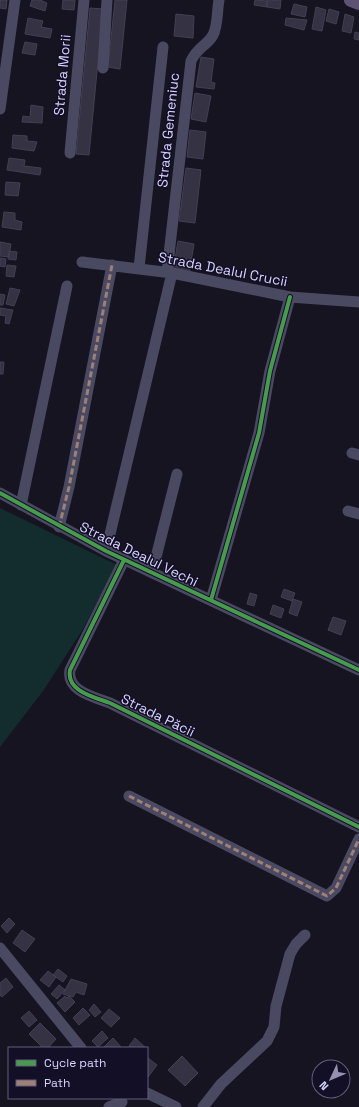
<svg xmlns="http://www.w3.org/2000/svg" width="359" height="1107" font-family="'Space Grotesk',sans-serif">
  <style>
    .green { fill: #132c2d }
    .building { fill: #343243; stroke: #433f54 }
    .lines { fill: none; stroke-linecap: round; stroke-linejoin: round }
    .minor { stroke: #4a4962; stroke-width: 11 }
    .major { stroke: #5e5373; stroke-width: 14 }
    .quiet { stroke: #9e8076; stroke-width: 3; stroke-dasharray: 6 3; stroke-linecap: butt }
    .cycleway-casing { stroke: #130f26; stroke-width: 6 }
    .cycleway { stroke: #469c4c; stroke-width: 4 }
    .labels { text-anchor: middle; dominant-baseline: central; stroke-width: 3; stroke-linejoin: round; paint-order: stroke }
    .street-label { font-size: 14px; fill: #d9d4ff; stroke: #130f26 }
  </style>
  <rect width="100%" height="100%" fill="#161421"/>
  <path class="green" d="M0 508 117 565 83 629 43 691 0 747Z"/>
  <path class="building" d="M0 0H7L6 9 0 8Z
    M32 0H40L47 3 45 11 30 6Z
    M63 0H75L74 10 62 9Z
    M115 0H127L120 69 108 67Z
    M255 0 267 1V7L254 5Z
    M267 0H281L280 9 267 7Z
    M294 4 307 7 305 17 291 14Z
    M316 7 326 10 322 31 312 29Z
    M90 8 103 9 89 155 76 154Z
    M329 9 339 12 336 24 326 21Z
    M176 14 194 16 193 38 174 36Z
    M345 14 354 17 351 33 342 31Z
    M28 18 43 21 41 27 52 29 50 38 25 34Z
    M286 18 307 20 304 30 285 25Z
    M355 32 359 33V40L354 39Z
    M25 42 37 44 35 55 22 53Z
    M201 57 214 59 211 82 215 83 214 89 196 87Z
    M195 93 211 96 206 122 191 119Z
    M31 105 43 107 42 123 22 122 23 116 30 117Z
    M190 130 206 132 203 159 187 157Z
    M13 135 27 136V141L37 142 34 151 12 148Z
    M9 158 25 160 24 166 41 168 40 175 7 170Z
    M186 168 201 170 195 223 179 221Z
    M6 182 20 183 18 196 5 195Z
    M4 212 15 213V220L22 222 21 230 2 227Z
    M178 241 194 244 189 274 173 271Z
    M0 242 11 244 9 257 0 256Z
    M9 251 17 252 16 260 8 259Z
    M0 258 6 259 5 267 0 266Z
    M7 265 16 266 14 277 6 276Z
    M10 288 20 290 14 306 6 304Z
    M0 294 5 295 3 305H0Z
    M0 308 13 310 9 324 5 323 6 316 0 315Z
    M0 362H4L3 374H0Z
    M284 589 295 593 292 601 281 597Z
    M250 593 257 595 254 606 247 604Z
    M293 599 302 602 297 616 289 613Z
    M273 605 284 609 281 618 270 614Z
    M333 617 346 621 341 635 328 630Z
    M9 918 15 924 7 933 1 926Z
    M22 930 35 939 25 952 13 943Z
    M58 969 67 976 63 982 53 975Z
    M48 971 56 977 49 987 40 980Z
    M6 978 13 987 2 997 0 995V983Z
    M71 979 87 984 84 995 76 992 73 997 63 994Z
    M59 985 65 990 57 999 51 994Z
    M65 996 67 998 69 996 75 1002 65 1012 57 1003Z
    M94 1004 101 1012 95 1017 89 1010Z
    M83 1008 90 1015 79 1025 73 1018Z
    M109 1009 120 1018 111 1027 101 1018Z
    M29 1011 37 1020 29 1027 21 1018Z
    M40 1023 56 1039 48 1048H43L29 1034Z
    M102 1031 108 1038 98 1047 92 1041Z
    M113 1038 122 1048H103Z
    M135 1038 146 1048H131L129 1046Z
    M182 1056 198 1073 185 1086 168 1070Z
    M148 1058 157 1065 148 1077 147 1059Z"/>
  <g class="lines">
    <path class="minor" d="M103 68 107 0
      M0 109 15 0
      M70 153 84 0
      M82 262 172 273 290 297 359 302
      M139 268 163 47
      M167 272 191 61C198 46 207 46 213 35 218 26 217 10 219 0
      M352 453 359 455
      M0 493 106 551 359 670
      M21 505 67 286
      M348 511 359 514
      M59 527 69 487 112 265
      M106 551 172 273
      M124 560 70 670C66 691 94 697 110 703L359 827
      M152 573 177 474
      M211 600 259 433 270 371 290 297
      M129 796 327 896 336 888 359 839
      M0 948 81 1048
      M147 1093 176 1107
      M109 1107 122 1102
      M203 1107 221 1084 267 1041 274 1027 276 1006 290 954 296 944 305 935"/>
    <path class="major" d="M351 0 359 3"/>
    <path class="quiet" d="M59 527 69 487 112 265
      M129 796 327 896 336 888 359 839"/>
    <defs>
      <path id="cycleway" d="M0 493 106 551 359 670
        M124 560 70 670C66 691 94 697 110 703L359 827
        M211 600 259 433 270 371 290 297"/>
    </defs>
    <use href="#cycleway" class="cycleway-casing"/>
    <use href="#cycleway" class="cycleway"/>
  </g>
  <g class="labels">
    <g class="street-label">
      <text transform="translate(62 75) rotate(-85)">Strada Morii</text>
      <text transform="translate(168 130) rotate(-84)">Strada Gemeniuc</text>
      <text transform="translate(223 269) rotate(11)">Strada Dealul Crucii</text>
      <text transform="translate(139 554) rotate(26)">Strada Dealul Vechi</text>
      <text transform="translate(158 715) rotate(26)">Strada Păcii</text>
    </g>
  </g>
  <rect x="8" y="1047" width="140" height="52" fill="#130f26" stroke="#625e7d"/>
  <rect x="16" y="1060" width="20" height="6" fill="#469c4c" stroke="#625e7d"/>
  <text x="44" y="1067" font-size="12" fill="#d9d4ff">Cycle path</text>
  <rect x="16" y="1080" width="20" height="6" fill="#9e8076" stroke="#625e7d"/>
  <text x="44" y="1087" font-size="12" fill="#d9d4ff">Path</text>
  <g transform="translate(331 1079) rotate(226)"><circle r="19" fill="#130f26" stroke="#625e7d"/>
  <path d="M0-3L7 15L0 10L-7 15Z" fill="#9591b1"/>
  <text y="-6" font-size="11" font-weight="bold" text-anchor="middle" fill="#d9d4ff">N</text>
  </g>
</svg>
